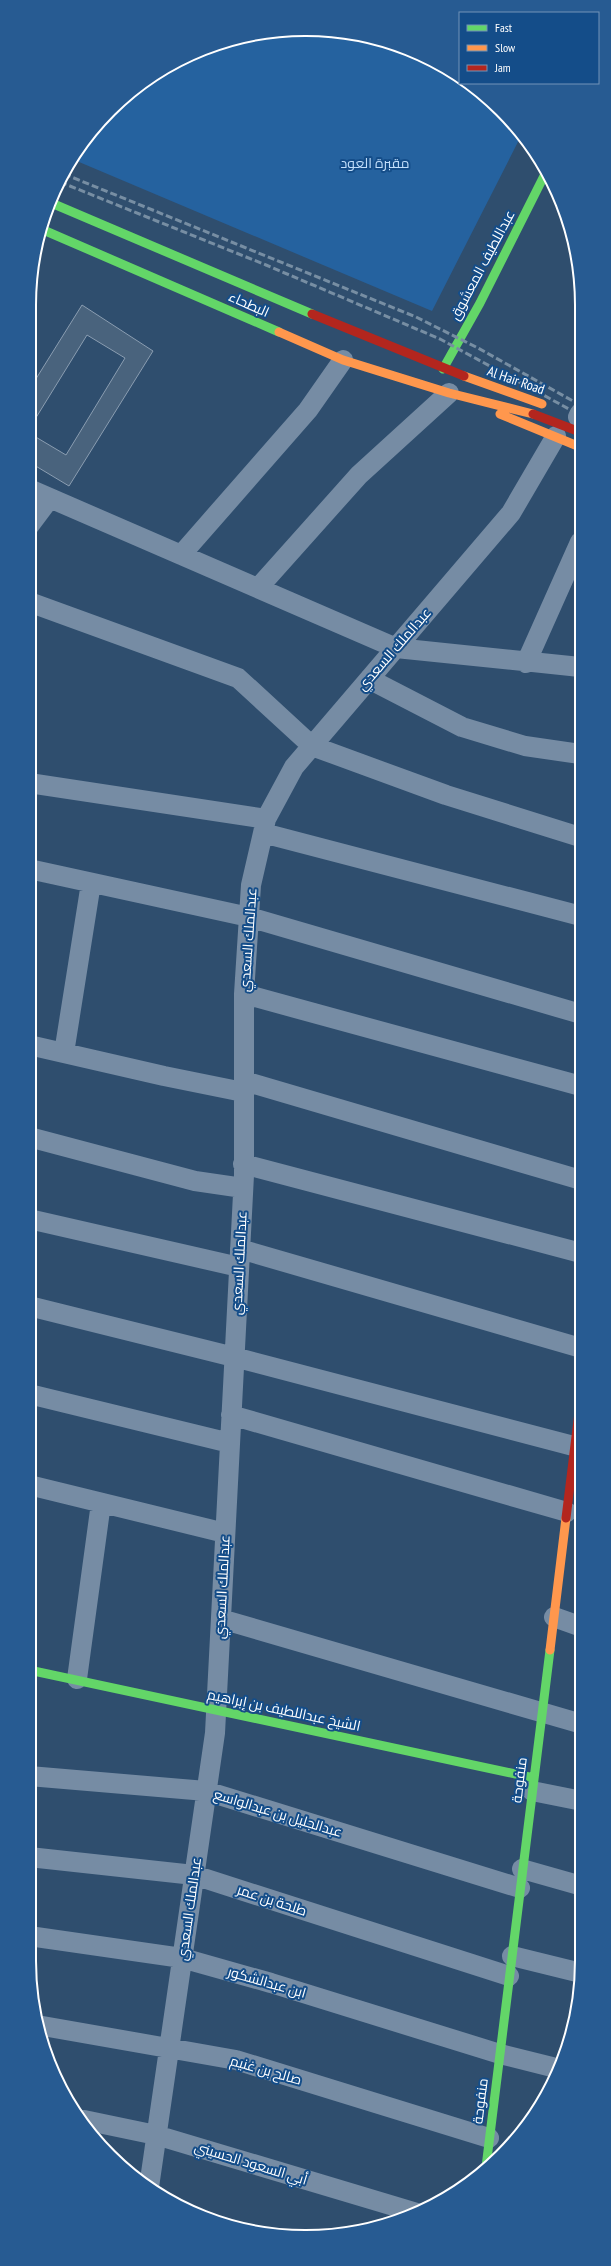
<svg xmlns="http://www.w3.org/2000/svg" width="611" height="2266" font-family="'PT Sans Narrow',Cairo,sans-serif">
  <style>
    .green { fill: #25629f }
    .building { fill: #49637d; stroke: #8a9db1 }
    .lines { fill: none; stroke-linecap: round; stroke-linejoin: round }
    .street { stroke: #768ca4; stroke-width: 20 }
    .fast { stroke: #63d668; stroke-width: 9 }
    .slow { stroke: #ff974d; stroke-width: 9 }
    .jam { stroke: #b3261e; stroke-width: 9 }
    .rail { stroke: #778ea3; stroke-width: 3; stroke-dasharray: 7 3; stroke-linecap: butt }
    .labels { text-anchor: middle; dominant-baseline: central; stroke-width: 4; stroke-linejoin: round; paint-order: stroke }
    .park-label { font-size: 14px; fill: #c1defb; stroke: #144d89 }
    .street-label { font-size: 14px; fill: #fff; stroke: #144d89 }
    .rim { fill: none; stroke: #fff; stroke-width: 2 }
  </style>
  <rect width="100%" height="100%" fill="#2f4e6e"/>
  <path class="green" d="M305 29 359 34 444 66 460 79V83H464L513 123 521 136 432 311 72 159 110 110 152 76 199 50 251 34Z"/>
  <path class="building" d="M82 305 153 351 69 486 29 462V433L66 455 125 358 87 335 29 429V390Z"/>
  <g class="lines">
    <path class="street" d="M578 417 580 413
      M29 489 396 648 580 667
      M29 526 50 498
      M181 555 308 410 343 360
      M258 588 359 475 449 393
      M29 602 238 678 312 746 446 795 580 837
      M526 663 580 542
      M369 679 462 727 525 746 580 754
      M29 783 266 819
      M263 833 581 916
      M29 869 249 917 581 1014
      M244 994 581 1086
      M29 1045 164 1076 243 1092
      M64 1053 91 883
      M244 1081 581 1180
      M29 1137 195 1181 243 1188
      M243 1164 581 1253
      M29 1219 239 1267
      M240 1249 581 1348
      M29 1306 234 1357 581 1448
      M29 1394 230 1443
      M231 1415 567 1512
      M29 1485 225 1533
      M554 1617 582 1627
      M221 1619 582 1724
      M77 1679 101 1503
      M29 1776 206 1791 520 1888
      M532 1791 582 1801
      M29 1857 194 1875 509 1976
      M522 1869 582 1886
      M29 1936 182 1958 271 1983 500 2054 560 2069
      M512 1956 581 1973
      M37 2025 236 2060 489 2138
      M84 2120 156 2135 417 2213
      M149 2187 215 1733 244 1175V994L251 885 263 833 266 819 294 767 511 513 556 436"/>
    <path class="fast" d="M49 202 312 314
      M41 229 279 332
      M443 369 480 303 545 174
      M29 1670 534 1778
      M486 2167 550 1650"/>
    <path class="slow" d="M279 332 343 360 449 393 533 414
      M464 376 542 404
      M500 414 580 447
      M550 1650 566 1518"/>
    <path class="jam" d="M312 314 464 376
      M533 414 580 432
      M566 1518 581 1396"/>
    <path class="rail" d="M64 174 416 317 478 348 580 405
      M60 182 266 265 440 339 580 415"/>
  </g>
  <g class="labels">
    <g class="park-label">
      <text x="375" y="163">مقبرة العود</text>
    </g>
    <g class="street-label">
      <text transform="translate(482 265) rotate(-62)">عبداللطيف المعشوق</text>
      <text transform="translate(249 304) rotate(24)">البطحاء</text>
      <text transform="translate(516 380) rotate(19)">Al Hair Road</text>
      <text transform="translate(394 649) rotate(-49)">عبدالملك السعدي</text>
      <text transform="translate(248 940) rotate(-86)">عبدالملك السعدي</text>
      <text transform="translate(239 1263) rotate(-87)">عبدالملك السعدي</text>
      <text transform="translate(222 1587) rotate(-87)">عبدالملك السعدي</text>
      <text transform="translate(284 1710) rotate(12)">الشيخ عبداللطيف بن إبراهيم</text>
      <text transform="translate(519 1780) rotate(-83)">منفوحة</text>
      <text transform="translate(278 1813) rotate(17)">عبدالجليل بن عبدالواسع</text>
      <text transform="translate(272 1900) rotate(18)">طلحة بن عمر</text>
      <text transform="translate(189 1909) rotate(-82)">عبدالملك السعدي</text>
      <text transform="translate(267 1982) rotate(16)">ابن عبدالشكور</text>
      <text transform="translate(266 2070) rotate(16)">صالح بن غنيم</text>
      <text transform="translate(480 2101) rotate(-83)">منفوحة</text>
      <text transform="translate(251 2163) rotate(17)">أبي السعود الحسيني</text>
    </g>
  </g>
  <path d="M0 0H611V2266H0ZM305 36H306A269 269 0 0 1 575 305V1961A269 269 0 0 1 306 2230H305A269 269 0 0 1 36 1961V305A269 269 0 0 1 305 36Z" fill="#275b92" fill-rule="evenodd"/>
  <path class="rim" d="M305 36H306A269 269 0 0 1 575 305V1961A269 269 0 0 1 306 2230H305A269 269 0 0 1 36 1961V305A269 269 0 0 1 305 36Z"/>
  <rect x="459" y="12" width="140" height="72" fill="#144d89" stroke="#7294b8"/>
  <rect x="467" y="25" width="20" height="6" fill="#63d668" stroke="#7294b8"/>
  <text x="495" y="32" font-size="12" fill="#ffffff">Fast</text>
  <rect x="467" y="45" width="20" height="6" fill="#ff974d" stroke="#7294b8"/>
  <text x="495" y="52" font-size="12" fill="#ffffff">Slow</text>
  <rect x="467" y="65" width="20" height="6" fill="#b3261e" stroke="#7294b8"/>
  <text x="495" y="72" font-size="12" fill="#ffffff">Jam</text>
</svg>
